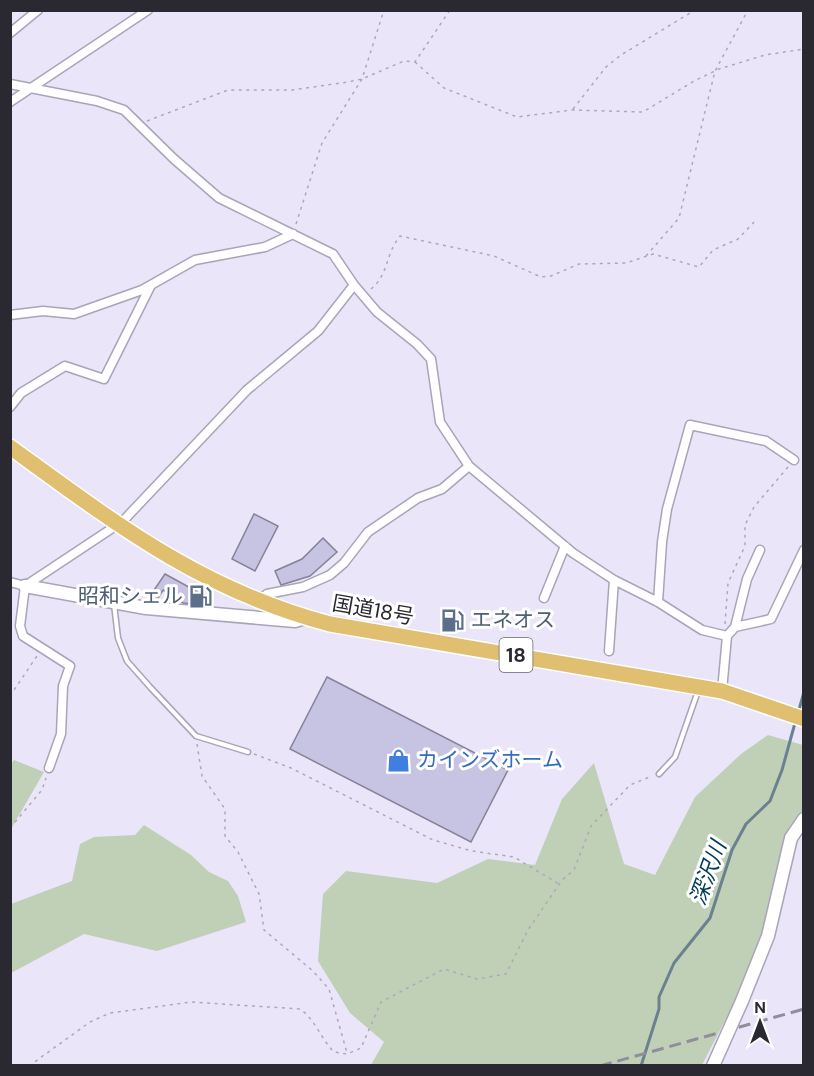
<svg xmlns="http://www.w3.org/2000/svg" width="814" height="1076" font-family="'DM Sans','Noto Sans JP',sans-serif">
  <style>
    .green { fill: #bfd0b6 }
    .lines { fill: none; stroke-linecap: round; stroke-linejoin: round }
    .stream { stroke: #6c818f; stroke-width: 3 }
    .building { fill: #c6c4e2; stroke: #848396; stroke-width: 1.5 }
    .lane-casing { stroke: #a9a4b7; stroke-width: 7 }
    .street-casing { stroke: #a9a4b7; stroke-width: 11 }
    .secondary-casing { stroke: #a9a4b7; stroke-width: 15 }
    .highway-casing { stroke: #fff; stroke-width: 18 }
    .path { stroke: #ada8b9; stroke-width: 1.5; stroke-dasharray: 3 4.5; stroke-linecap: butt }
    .lane { stroke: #fff; stroke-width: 4 }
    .street { stroke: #fff; stroke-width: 8 }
    .secondary { stroke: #fff; stroke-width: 12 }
    .highway { stroke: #e1bf71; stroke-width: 15 }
    .rail { stroke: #918d9b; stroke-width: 3; stroke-dasharray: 12 6; stroke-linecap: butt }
    .secondary-bridge-casing { stroke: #a9a4b7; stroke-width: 15; stroke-linecap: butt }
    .secondary-bridge { stroke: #fff; stroke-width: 12 }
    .labels { text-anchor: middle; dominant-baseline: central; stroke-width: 6; stroke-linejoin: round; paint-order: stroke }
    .shield { fill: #fff; stroke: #6a686e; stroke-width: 1.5 }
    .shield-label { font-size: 20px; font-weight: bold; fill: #2a2830 }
    .service-label { font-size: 21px; fill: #4e5e75; stroke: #fff; text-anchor: end }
    .street-label { font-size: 21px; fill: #2a2830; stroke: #fff }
    .shop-label { font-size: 21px; fill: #366cbe; stroke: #fff; text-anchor: start }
    .water-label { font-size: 22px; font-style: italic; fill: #003c57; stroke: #fff }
  </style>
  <rect width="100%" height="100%" fill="#eae5f9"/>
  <path class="green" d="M768 735 803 745V813L786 836 763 934 735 1001 702 1065H371L384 1042 350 1013 318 961 323 894 346 871 437 883 488 859 535 865 562 799 594 763 624 864 655 875 695 797 741 754Z
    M14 760 44 772 11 829 10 765Z
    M144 825 191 855 209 872 228 881 238 896 246 922 157 951 84 934 11 973V904L72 881 80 844 94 837 135 835Z"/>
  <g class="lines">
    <path class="stream" d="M798 713 804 692
      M641 1066 659 1009V997L674 963 710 918 732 850 746 824 770 801 782 770 795 723"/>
  </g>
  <path class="building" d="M254 514 278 526 255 571 232 559Z
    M323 538 337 552 310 576 281 585 275 571 302 559Z
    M165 574 198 592 191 604 183 603 163 590 157 600 150 596Z
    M327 677 508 770 471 842 290 749Z"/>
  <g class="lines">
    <defs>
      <path id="lane" d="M114 604 118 638 127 661 150 687 196 736 248 752
        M659 774 675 757 698 691"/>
      <path id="street" d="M10 33 38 10
        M10 84 97 101 124 110 174 159 219 198 333 254 354 285 377 312 417 344 431 359 440 422 469 466 573 553 614 580 658 602 702 630 727 636
        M10 102 148 10
        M10 315 43 311 74 314 142 290 195 260 265 247 293 234
        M10 407 21 393 65 366 104 379 151 285
        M10 582 25 586 123 521 247 390 318 331 354 285
        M25 586 20 626 23 636 70 666 63 686 61 734 49 768
        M544 598 565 546
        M258 601 267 594 303 587 330 575 344 563 368 532 418 498 442 489 469 466
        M658 602 662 542 667 509 690 425 766 441 794 460
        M735 627 771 619 804 550
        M609 651 614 580
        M722 691 727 636 735 627 747 579 760 550"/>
      <path id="secondary" d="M25 586 146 608 295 621 305 618
        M742 1001 768 936 791 838 804 819
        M713 1066 721 1048"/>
      <path id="highway" d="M10 447C116 524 201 590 330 624L722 691 804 719"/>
    </defs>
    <use href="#lane" class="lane-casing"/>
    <use href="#street" class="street-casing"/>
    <use href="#secondary" class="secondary-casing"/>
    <use href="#highway" class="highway-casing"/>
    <path class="path" d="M415 62 444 88 517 117 572 110 643 112 694 81 719 69 765 55 804 49
      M573 109 606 67 621 55 695 10
      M147 121 228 90H292L348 82 362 79 404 61 415 62 450 10
      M296 224 322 143 362 79 384 10
      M646 256 679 218 715 71 748 10
      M371 289C389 274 385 255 400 236L494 256 541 277 551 276 579 264 626 263 653 254 699 267 713 250 738 239 754 222
      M725 624 728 583 745 546V525L754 507 788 467
      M10 696 37 656
      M197 744 202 776 225 809V836L238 852 259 894 264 930 313 971 329 989 347 1053
      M254 754 291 768 433 840 472 851 514 857 559 884
      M10 828 42 790 46 778
      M29 1066 90 1022 110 1013 191 1002 300 1009C315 1019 321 1039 334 1052L347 1054 361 1048 381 1002 444 969 477 979 506 974 528 930 562 880 574 870 591 826 630 785 652 776"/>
    <use href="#lane" class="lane"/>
    <use href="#street" class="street"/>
    <use href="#secondary" class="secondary"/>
    <use href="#highway" class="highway"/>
    <path class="rail" d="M600 1066 804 1009"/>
    <defs>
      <path id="secondary-bridge" d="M721 1048 742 1001"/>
    </defs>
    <use href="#secondary-bridge" class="secondary-bridge-casing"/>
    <use href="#secondary-bridge" class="secondary-bridge"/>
  </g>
  <defs>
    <symbol id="fuel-bare" viewBox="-9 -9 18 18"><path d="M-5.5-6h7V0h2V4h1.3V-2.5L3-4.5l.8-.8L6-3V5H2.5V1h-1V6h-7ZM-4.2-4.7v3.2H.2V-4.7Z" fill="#5c6f8a" stroke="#fff" stroke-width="2.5" paint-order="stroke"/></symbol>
    <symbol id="shop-bare" viewBox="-9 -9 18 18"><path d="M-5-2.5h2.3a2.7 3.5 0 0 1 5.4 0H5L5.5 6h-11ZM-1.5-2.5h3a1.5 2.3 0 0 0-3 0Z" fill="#3f7fe0" stroke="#fff" stroke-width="2.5" paint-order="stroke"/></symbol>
  </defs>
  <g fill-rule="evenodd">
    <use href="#fuel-bare" x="184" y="580" width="33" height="33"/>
    <use href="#fuel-bare" x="436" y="604" width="33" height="33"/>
    <use href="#shop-bare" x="382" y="744" width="33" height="33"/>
  </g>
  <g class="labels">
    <rect class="shield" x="499.5" y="638" width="33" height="34" rx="4.5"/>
    <g class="shield-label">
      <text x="516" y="655">18</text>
    </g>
    <g class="service-label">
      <text x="183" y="596">昭和シェル</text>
      <text x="471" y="620" text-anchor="start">エネオス</text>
    </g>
    <g class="street-label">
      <text transform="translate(373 610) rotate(10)">国道18号</text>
    </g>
    <g class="shop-label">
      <text x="417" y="760">カインズホーム</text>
    </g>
    <g class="water-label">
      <text transform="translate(708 873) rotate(-70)">深沢川</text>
    </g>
  </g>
  <rect width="814" height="1076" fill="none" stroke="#2a2830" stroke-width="24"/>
  <g transform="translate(760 1022)" stroke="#ffffff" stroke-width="4.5" paint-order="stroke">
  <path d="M0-4.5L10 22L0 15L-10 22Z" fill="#2a2830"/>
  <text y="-9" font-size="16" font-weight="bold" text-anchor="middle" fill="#2a2830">N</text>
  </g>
</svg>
